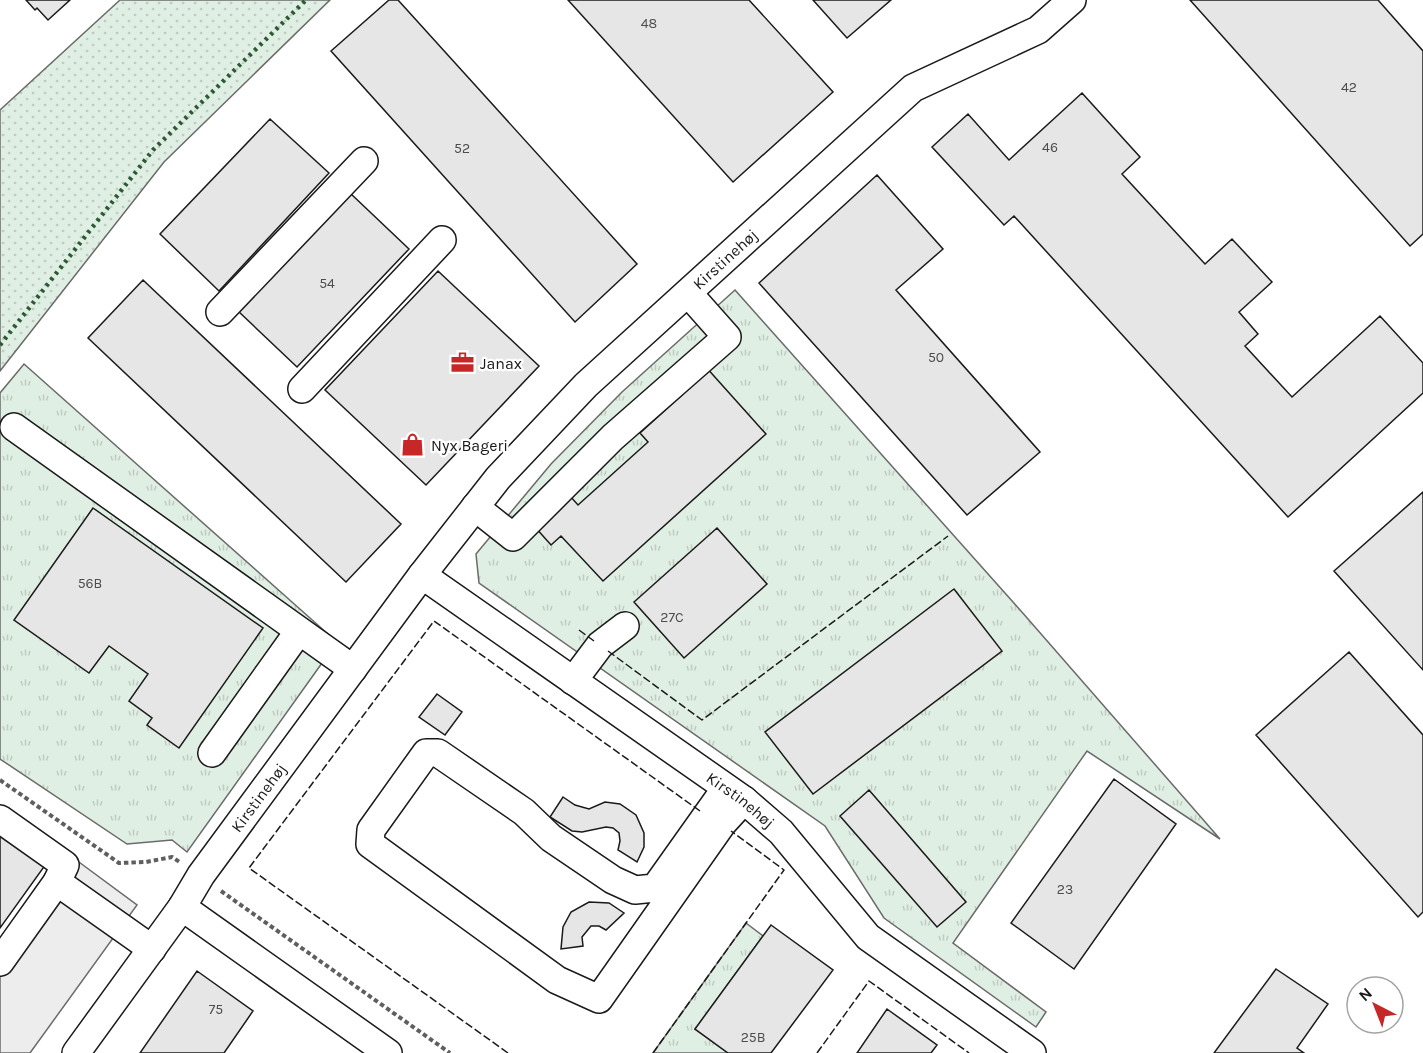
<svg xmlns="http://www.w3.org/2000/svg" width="1423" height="1053" font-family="Karla,sans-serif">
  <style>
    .grass { fill: url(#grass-tufts); stroke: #6a6a6a; stroke-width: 1.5 }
    .park { fill: url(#park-dots); stroke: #6a6a6a; stroke-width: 1.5 }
    .parking { fill: #ededed; stroke: #6a6a6a; stroke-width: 1.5 }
    .building { fill: #e6e6e6; stroke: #1a1a1a; stroke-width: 1.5 }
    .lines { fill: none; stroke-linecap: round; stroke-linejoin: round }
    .minor-casing { stroke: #1a1a1a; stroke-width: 30 }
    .path { stroke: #5f5f5f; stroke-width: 4; stroke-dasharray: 4.5 3; stroke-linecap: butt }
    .minor { stroke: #fff; stroke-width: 27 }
    .hedge { stroke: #2b5a34; stroke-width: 4.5; stroke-dasharray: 3 4.5; stroke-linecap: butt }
    .fence { stroke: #1a1a1a; stroke-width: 1.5; stroke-dasharray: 8 3; stroke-linecap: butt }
    .labels { text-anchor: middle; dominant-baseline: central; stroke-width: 4.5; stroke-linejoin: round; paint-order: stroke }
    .number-label { font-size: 14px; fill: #4d4d4d }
    .street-label { font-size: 16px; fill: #1a1a1a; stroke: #fff }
    .poi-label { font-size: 16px; fill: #1a1a1a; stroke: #fff; text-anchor: start }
  </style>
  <defs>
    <pattern id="grass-tufts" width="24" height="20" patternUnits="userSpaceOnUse" patternTransform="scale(1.5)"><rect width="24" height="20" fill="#e0efe3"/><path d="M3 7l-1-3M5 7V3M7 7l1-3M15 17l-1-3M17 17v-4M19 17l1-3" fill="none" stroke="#c0ccc2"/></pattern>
    <pattern id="park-dots" width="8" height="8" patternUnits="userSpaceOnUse" patternTransform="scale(1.5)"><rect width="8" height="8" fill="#e0efe3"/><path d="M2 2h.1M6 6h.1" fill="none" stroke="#c0ccc2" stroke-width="1.8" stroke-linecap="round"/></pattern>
  </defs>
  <rect width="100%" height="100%" fill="#fff"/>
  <path class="grass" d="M735 290 1021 611 1220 839 1087 751 953 943 1046 1012 1036 1027 884 918 825 826 479 583 476 554 551 464 622 392Z
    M24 364 337 642 187 852 172 840 127 844 0 759V393Z
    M746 923 763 936 695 1029 728 1053H653Z"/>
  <path class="park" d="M120 0H330L164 162 0 371V110Z"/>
  <path class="parking" d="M64 851 137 905 30 1053H0V940Z"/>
  <path class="building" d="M26 0H70L48 20 37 8 35 10Z
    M389 0H398L637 264 575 322 331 51Z
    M568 0H749L833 92 733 182Z
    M813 0H891L847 38Z
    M1190 0H1378L1423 51V234L1410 246Z
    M1082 93 1140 157 1122 174 1205 264 1232 239 1272 282 1239 312 1258 334 1245 346 1292 397 1380 316 1423 363V393L1288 517 1014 216 1004 225 932 147 968 114 1009 160Z
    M270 119 329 173 219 291 160 234Z
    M877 175 943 249 896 290 1040 452 967 515 759 283Z
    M350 193 409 249 297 367 238 311Z
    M438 271 539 366 426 485 325 390Z
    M143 280 401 524 346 582 88 338Z
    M705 366 766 434 603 581 561 536 551 545 535 527 570 496 578 505 648 442 640 433 682 395 678 390Z
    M1423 492V670L1334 571Z
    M93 508 263 628 179 748 147 725 152 718 129 701 148 674 109 646 89 673 14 620Z
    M717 528 767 584 684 658 634 602Z
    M954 589 1002 651 813 794 765 732Z
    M1349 652 1423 735V912L1418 917 1256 735Z
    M437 694 462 712 445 735 419 717Z
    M1114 779 1176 824 1074 969 1011 923Z
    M869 790 966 902 937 927 840 816Z
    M563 797 575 805 589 809 605 802 620 804 636 815 644 833V847L637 862 618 850 620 841 619 833 613 828 606 827 582 832 572 831 550 817Z
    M0 831 46 864 0 928Z
    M589 902 609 903 624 913 606 930 599 926H591L582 937 583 946 561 949 563 927 571 912Z
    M771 925 833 970 771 1053H728L695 1029Z
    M1276 969 1328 1004 1297 1048 1304 1053H1214Z
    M197 971 253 1011 224 1053H140Z
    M887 1009 937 1045 931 1053H857Z"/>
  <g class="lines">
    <defs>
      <g id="minor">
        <path d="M220 312 364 161"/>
        <path d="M302 389 442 240"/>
        <path d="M14 427 353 669"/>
        <path d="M475 507 513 537 613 437 727 337 688 293"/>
        <path id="s1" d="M422 575 744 800 781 832 868 937 1032 1053"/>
        <path d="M573 681 600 645 625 626"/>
        <path d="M212 753 299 631"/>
        <path d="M726 788 655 888 635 890 613 880 551 838 524 812 438 753H426L371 830 370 844 557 980 599 999 722 824 744 800"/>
        <path d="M0 819 65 865 57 882"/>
        <path d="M182 907 388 1053"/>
        <path d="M0 962 57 882 152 949"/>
        <path id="s2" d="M76 1053 182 907 201 875 422 575 498 478 586 385 913 88 1038 30 1072 0"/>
      </g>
    </defs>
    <use href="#minor" class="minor-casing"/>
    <path class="path" d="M0 780 119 863 146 862 172 857 181 863
      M221 891 450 1053"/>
    <use href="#minor" class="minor"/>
    <path class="hedge" d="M0 345 153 150 306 0"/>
    <path class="fence" d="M579 630 594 641
      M608 651 702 720 948 536
      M508 1053 249 868 434 621 700 811
      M653 1053 784 870 731 831
      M817 1053 869 981 969 1053"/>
  </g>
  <defs>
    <symbol id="office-bare" viewBox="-9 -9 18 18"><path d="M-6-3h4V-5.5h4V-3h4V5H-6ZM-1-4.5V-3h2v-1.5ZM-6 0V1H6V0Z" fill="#c62828" stroke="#fff" stroke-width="2.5" paint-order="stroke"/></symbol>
    <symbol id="shop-bare" viewBox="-9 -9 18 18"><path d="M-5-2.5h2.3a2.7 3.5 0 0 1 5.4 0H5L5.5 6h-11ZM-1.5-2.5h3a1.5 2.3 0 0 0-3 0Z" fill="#c62828" stroke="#fff" stroke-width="2.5" paint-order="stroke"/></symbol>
  </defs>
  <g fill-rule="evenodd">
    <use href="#office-bare" x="446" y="346" width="33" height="33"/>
    <use href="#shop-bare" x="396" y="428" width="33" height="33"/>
  </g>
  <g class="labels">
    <g class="number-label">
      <text x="649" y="23">48</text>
      <text x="1349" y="87">42</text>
      <text x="1050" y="147">46</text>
      <text x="462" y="148">52</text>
      <text x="327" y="283">54</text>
      <text x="936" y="357">50</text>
      <text x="90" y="583">56B</text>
      <text x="672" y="617">27C</text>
      <text x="1065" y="889">23</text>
      <text x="216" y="1009">75</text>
      <text x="753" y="1037">25B</text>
    </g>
    <g class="street-label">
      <text stroke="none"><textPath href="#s2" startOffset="1029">Kirstinehøj</textPath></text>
      <text stroke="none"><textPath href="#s2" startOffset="314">Kirstinehøj</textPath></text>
      <text stroke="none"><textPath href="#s1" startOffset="390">Kirstinehøj</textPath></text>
    </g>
    <g class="poi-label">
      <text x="480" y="363">Janax</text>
      <text x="431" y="445">Nyx Bageri</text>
    </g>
  </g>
  <g transform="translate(1375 1005) rotate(318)"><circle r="28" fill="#ffffff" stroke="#a3a3a3" stroke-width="1.5"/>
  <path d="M0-4.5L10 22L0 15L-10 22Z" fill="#c62828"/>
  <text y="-9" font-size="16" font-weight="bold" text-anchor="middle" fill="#1a1a1a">N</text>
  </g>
</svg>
